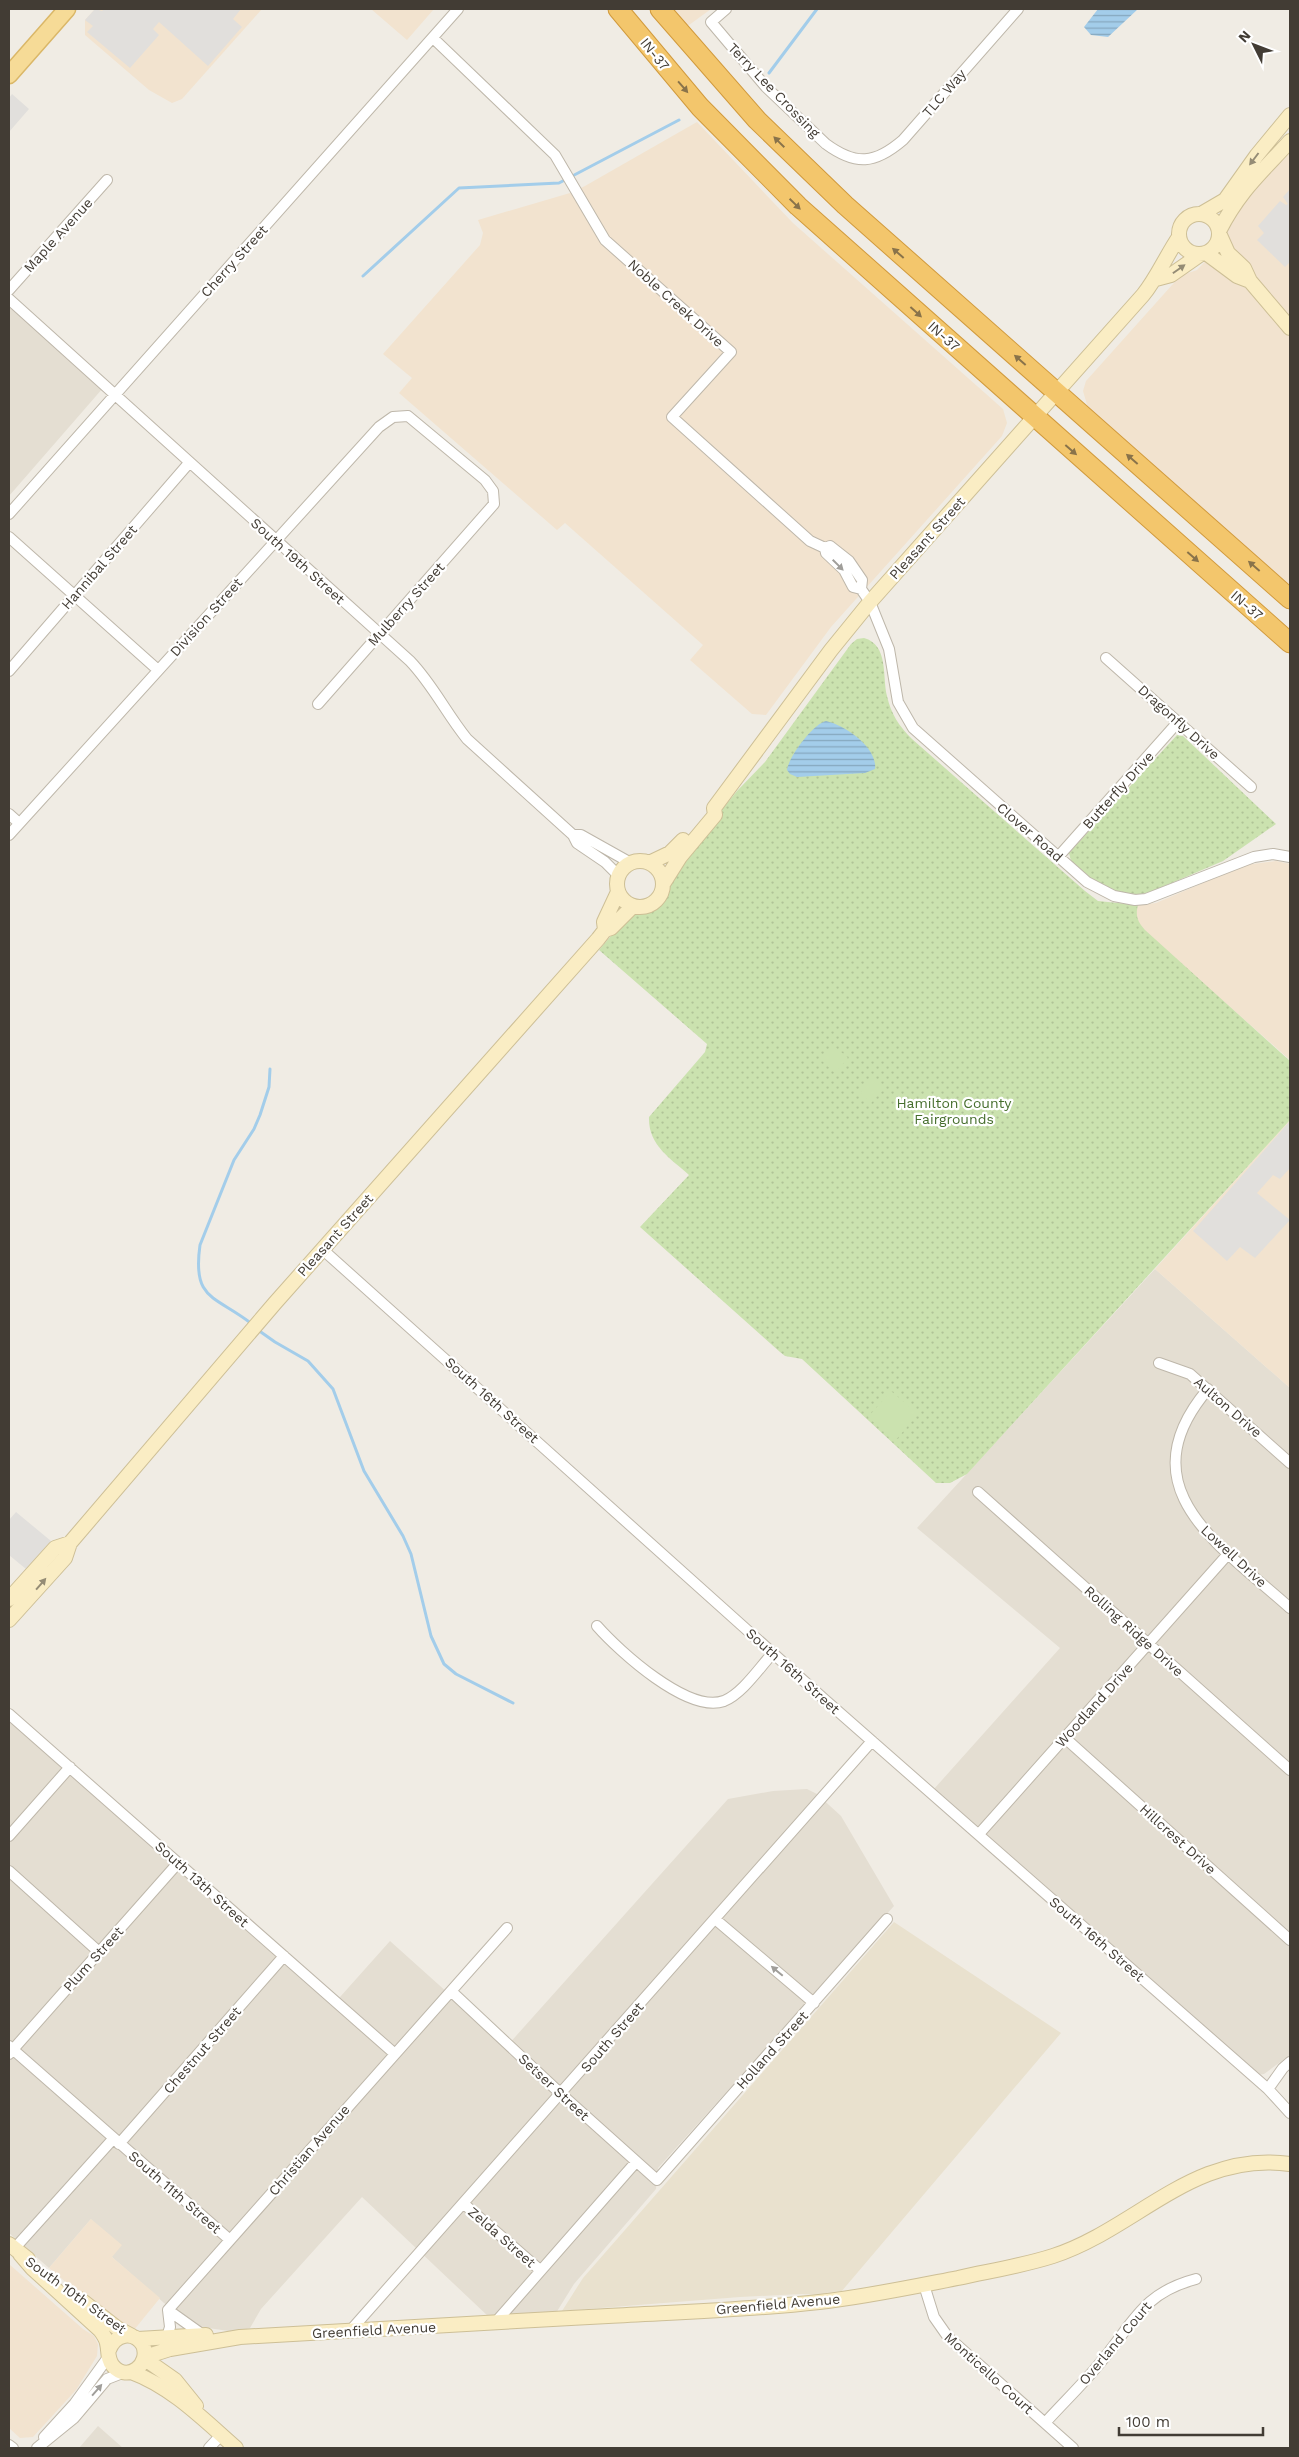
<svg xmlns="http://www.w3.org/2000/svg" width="1299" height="2457" font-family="'Work Sans',sans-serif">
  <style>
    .residential { fill: #e4ded2 }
    .commercial { fill: #f2e3cf }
    .education { fill: #e9e1ce }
    .grass { fill: url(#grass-dots) }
    .garden { fill: #cbe2af }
    .parking { fill: #e1dfdc }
    .water { fill: url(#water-rules) }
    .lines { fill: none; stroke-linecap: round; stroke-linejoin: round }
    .stream { stroke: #a3cdea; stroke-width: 3 }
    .street-casing { stroke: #beb7aa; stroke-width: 12 }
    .secondary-casing { stroke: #cdbf96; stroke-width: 16 }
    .primary-casing { stroke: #dab768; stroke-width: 19 }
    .highway-casing { stroke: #d19a3d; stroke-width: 21 }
    .street { stroke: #fff; stroke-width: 10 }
    .secondary { stroke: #faedc4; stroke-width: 14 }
    .primary { stroke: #f6db97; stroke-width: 16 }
    .highway { stroke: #f3c66c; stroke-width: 19 }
    .oneway { fill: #89734a }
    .oneway2 { fill: #958c75 }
    .oneway3 { fill: #a09e9a }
    .labels { text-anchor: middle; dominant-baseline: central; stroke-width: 4.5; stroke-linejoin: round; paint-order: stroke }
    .street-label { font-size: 14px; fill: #423c34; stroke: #fff }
    .park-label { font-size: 14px; fill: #466e2d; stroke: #fff }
  </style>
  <defs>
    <pattern id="grass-dots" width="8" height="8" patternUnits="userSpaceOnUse" patternTransform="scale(1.25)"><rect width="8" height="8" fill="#cbe2af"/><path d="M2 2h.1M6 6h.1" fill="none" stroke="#b0c397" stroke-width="1.8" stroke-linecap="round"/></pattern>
    <pattern id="water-rules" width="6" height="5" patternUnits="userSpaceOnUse" patternTransform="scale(1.25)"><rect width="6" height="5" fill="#a3cdea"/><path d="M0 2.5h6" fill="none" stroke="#86a8be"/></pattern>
  </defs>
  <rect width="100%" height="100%" fill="#f0ece4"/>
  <path class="residential" d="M9 306 103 388 9 496Z
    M1155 1269 1290 1388V2055L1264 2074 1257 2075 934 1789 1060 1648 917 1528Z
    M9 1720 332 2006 390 1941 507 2046 728 1799 773 1791 807 1789 817 1794 841 1816 894 1906 658 2168 656 2189 574 2284 556 2313 490 2318 362 2197 261 2309 250 2328 236 2332 201 2327 191 2323 164 2303 112 2257 91 2219 49 2268 9 2233Z
    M98 2426 123 2448H79Z"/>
  <path class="commercial" d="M95 9H262L182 99 172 103 149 90 85 35V20Z
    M371 9H434L407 40Z
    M672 9H711L685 28Z
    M697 122 793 223 1003 409 1007 423 1002 436 831 627 766 715 752 714 690 660 703 645 565 523 557 530 399 393 412 378 383 354 480 245 483 233 478 220 570 193 585 186Z
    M1290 149V588L1088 408 1083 391 1086 381 1172 285 1182 275 1197 270 1217 249 1236 208Z
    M1276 861 1290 864V1060L1153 939 1139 924 1136 913 1138 905 1156 903 1245 865Z
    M1290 1120V1388L1155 1269Z
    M91 2219 122 2245 112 2257 160 2298 134 2330 98 2309 49 2268Z
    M9 2264 83 2329 94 2336 98 2344 97 2356 76 2390 33 2437 20 2438 9 2428Z"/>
  <path class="education" d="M894 1922 1061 2033 841 2292 827 2295 802 2294 740 2297 562 2311 583 2278Z"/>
  <path class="grass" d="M864 638C889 645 882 676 887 696 891 714 899 726 912 739L1085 891 1098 901 1138 905C1135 916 1138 922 1145 930L1290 1061V1120L967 1474 950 1483H936L802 1359 785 1356 780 1352 640 1227 689 1175C670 1158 648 1145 649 1117L705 1052 707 1044 599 950 628 916 641 913 657 905 665 895 678 864 737 791 765 762 851 644 857 639Z
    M1177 735 1183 736 1276 824 1223 861 1153 891 1142 894 1125 895 1102 888 1072 865 1069 853Z"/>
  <path class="garden" d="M834 1046 848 1058 835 1073 821 1060Z
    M872 1079 884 1089 871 1103 860 1093Z
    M891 1391 918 1414 895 1441 868 1417Z"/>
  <path class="parking" d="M95 9 102 11 104 9H241L233 19 242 27 208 66 159 22 153 29 159 35 130 68 87 32 93 26 85 20Z
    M12 94 29 109 9 132V98Z
    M1290 189V262L1285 267 1257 240 1264 233 1258 226 1280 201 1286 205 1288 204 1283 197Z
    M1290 1121V1168L1280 1179 1273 1175 1257 1193 1290 1220 1255 1258 1240 1247 1227 1261 1193 1231Z
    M16 1512 51 1541 26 1569 9 1555V1520Z"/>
  <path class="water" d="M1098 9H1138L1108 37 1091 35 1084 27Z
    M826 721C845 725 878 748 875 769L865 773 797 777 790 774 787 770C789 756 813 724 826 721Z"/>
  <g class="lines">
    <path class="stream" d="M769 73 817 9
      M363 276 459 188 559 183 679 120
      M252 1324C215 1295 192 1301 200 1245L234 1160 254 1129 260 1115 269 1087 270 1069
      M258 1330 275 1342 308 1361 333 1389 364 1471 403 1536 411 1554 431 1636 444 1664 456 1674 513 1703"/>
    <defs>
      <path id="street" d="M726 9 711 22 766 87 826 144C856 166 875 164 903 140L1018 9
        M433 38 555 155 605 240 731 352 672 417 810 541 825 548
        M9 290 107 180
        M9 299 410 661C433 685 446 713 467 739L573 835 577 843 605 862 619 876
        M9 514 458 9
        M9 537 158 670
        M861 589 853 587 844 570 826 553 825 548 830 546 849 561 862 580 861 589 870 602 889 649 898 702 913 728 1087 882 1114 896 1135 900 1146 899 1254 857 1273 854 1290 857
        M1106 658 1251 787
        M9 671 189 463
        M9 814 19 823
        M9 835 379 427 393 417 408 416 485 480 493 491 494 504 318 704
        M573 835H581L631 863
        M1058 857 1178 722
        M322 1249 824 1699 1268 2089 1290 2113
        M1159 1363 1190 1374 1290 1463
        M1208 1389C1124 1488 1221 1546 1290 1608
        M978 1492 1290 1770
        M597 1626C619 1651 688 1714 724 1701 743 1693 759 1668 773 1653
        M9 1714 395 2054
        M1065 1738 1290 1940
        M979 1834 1229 1553
        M9 1836 70 1767
        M9 1871 99 1952
        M715 1919 814 2003
        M452 1992 561 2094 657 2180 887 1919
        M9 2046 230 2240
        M9 2054 178 1863
        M1268 2089 1283 2068 1290 2062
        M119 2144 284 1956
        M464 2204 540 2270
        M14 2249 113 2139
        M924 2285 934 2317 948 2337 1073 2448
        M168 2310 507 1928
        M168 2310 203 2335
        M494 2324 636 2162
        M350 2331 872 1741
        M167 2337 170 2327 168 2310
        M1045 2423C1063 2403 1083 2384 1100 2363 1133 2324 1142 2293 1196 2279
        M44 2437 75 2403 109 2356
        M9 2445 13 2448
        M37 2448 74 2418 107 2379 125 2372
        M209 2448 221 2435"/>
      <path id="secondary" d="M1179 234a20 20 0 1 1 40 0a20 20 0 1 1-40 0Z
        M1201 214 1225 200 1257 155 1290 115
        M1219 231C1240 190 1261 173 1290 141
        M1219 233 1228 253 1244 268 1250 281 1290 328
        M1206 253 1237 276 1250 281
        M1156 279 1171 275 1201 254
        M617 884a23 23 0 1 1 46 0a23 23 0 1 1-46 0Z
        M649 863 670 853 683 840
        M663 884 680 857 715 815 714 808 831 650 870 602 1143 295C1157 278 1166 256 1179 237
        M605 930 611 928 633 906
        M9 1599 55 1548 70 1543
        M9 1620 65 1558 70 1543 275 1303 598 939 605 930 604 922 618 892
        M9 2244 28 2259
        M20 2254 32 2268 100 2330C103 2334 106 2338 107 2343 109 2351 107 2359 113 2366 128 2383 151 2364 143 2345 133 2330 115 2334 109 2350
        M80 2299 117 2328 132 2336
        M138 2339 206 2335
        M145 2357 170 2349 240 2337C362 2330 485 2322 608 2316 678 2312 749 2310 819 2302 865 2297 912 2287 958 2278 989 2271 1022 2266 1053 2256 1136 2229 1194 2150 1290 2164
        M145 2359 175 2380 196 2406
        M131 2372C172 2387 204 2420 236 2448"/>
      <path id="primary" d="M9 75 67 9"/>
      <path id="highway" d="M618 9 700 107 798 206 1290 643
        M660 9 757 120 845 205 1290 599"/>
    </defs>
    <use href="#street" class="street-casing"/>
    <use href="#secondary" class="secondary-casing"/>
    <use href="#primary" class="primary-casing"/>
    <use href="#highway" class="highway-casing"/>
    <use href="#street" class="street"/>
    <use href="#secondary" class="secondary"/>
    <use href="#primary" class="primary"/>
    <use href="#highway" class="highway"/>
  </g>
  <defs><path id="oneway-solid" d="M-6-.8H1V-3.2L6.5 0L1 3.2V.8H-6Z" transform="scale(1.25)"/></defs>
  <g class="oneway">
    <use href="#oneway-solid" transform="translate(683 87) rotate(49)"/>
    <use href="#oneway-solid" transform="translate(779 142) rotate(-135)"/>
    <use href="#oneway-solid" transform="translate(795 204) rotate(44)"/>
    <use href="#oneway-solid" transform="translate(898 253) rotate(-139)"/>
    <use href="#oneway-solid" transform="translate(916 312) rotate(42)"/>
    <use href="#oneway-solid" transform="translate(1020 360) rotate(-139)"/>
    <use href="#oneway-solid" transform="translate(1071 450) rotate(41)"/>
    <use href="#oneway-solid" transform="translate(1132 459) rotate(-139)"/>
    <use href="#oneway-solid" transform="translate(1193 557) rotate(41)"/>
    <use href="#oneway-solid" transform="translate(1254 566) rotate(-139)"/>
  </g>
  <g class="oneway2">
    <use href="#oneway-solid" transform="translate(1254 159) rotate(127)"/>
    <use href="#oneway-solid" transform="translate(1179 269) rotate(-35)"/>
    <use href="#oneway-solid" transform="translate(41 1584) rotate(-49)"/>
  </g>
  <g class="oneway3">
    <use href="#oneway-solid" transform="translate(838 565) rotate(45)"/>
    <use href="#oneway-solid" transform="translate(777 1971) rotate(-140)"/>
    <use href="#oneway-solid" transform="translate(97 2390) rotate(-49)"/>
  </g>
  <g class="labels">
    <g class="street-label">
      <text transform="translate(655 54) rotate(51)">IN-37</text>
      <text transform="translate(774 90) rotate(46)">Terry Lee Crossing</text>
      <text transform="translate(944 93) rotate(-49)">TLC Way</text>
      <text transform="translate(58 235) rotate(-48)">Maple Avenue</text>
      <text transform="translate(234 261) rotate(-48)">Cherry Street</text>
      <text transform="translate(676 303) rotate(42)">Noble Creek Drive</text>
      <text transform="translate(944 336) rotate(42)">IN-37</text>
      <text transform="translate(927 538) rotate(-48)">Pleasant Street</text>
      <text transform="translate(298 561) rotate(42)">South 19th Street</text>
      <text transform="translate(99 567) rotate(-49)">Hannibal Street</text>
      <text transform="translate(406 604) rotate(-48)">Mulberry Street</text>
      <text transform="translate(1247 605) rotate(41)">IN-37</text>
      <text transform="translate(206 617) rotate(-48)">Division Street</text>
      <text transform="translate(1179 722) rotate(42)">Dragonfly Drive</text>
      <text transform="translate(1118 790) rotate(-48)">Butterfly Drive</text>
      <text transform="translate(1030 832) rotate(41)">Clover Road</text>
      <text transform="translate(335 1235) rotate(-48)">Pleasant Street</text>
      <text transform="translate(492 1400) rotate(42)">South 16th Street</text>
      <text transform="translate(1228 1407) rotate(41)">Aulton Drive</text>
      <text transform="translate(1234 1556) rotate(43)">Lowell Drive</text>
      <text transform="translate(1134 1631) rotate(42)">Rolling Ridge Drive</text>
      <text transform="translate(793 1671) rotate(42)">South 16th Street</text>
      <text transform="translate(1094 1705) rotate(-48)">Woodland Drive</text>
      <text transform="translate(1178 1839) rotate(42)">Hillcrest Drive</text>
      <text transform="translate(202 1884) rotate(42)">South 13th Street</text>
      <text transform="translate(1097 1939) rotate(41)">South 16th Street</text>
      <text transform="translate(93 1959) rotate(-48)">Plum Street</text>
      <text transform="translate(612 2037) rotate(-49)">South Street</text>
      <text transform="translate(202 2050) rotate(-49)">Chestnut Street</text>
      <text transform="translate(772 2050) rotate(-48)">Holland Street</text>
      <text transform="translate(554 2087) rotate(43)">Setser Street</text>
      <text transform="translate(309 2150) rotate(-49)">Christian Avenue</text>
      <text transform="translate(175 2192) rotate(41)">South 11th Street</text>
      <text transform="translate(502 2237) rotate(41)">Zelda Street</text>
      <text transform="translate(76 2295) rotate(36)">South 10th Street</text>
      <text transform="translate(778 2304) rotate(-5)">Greenfield Avenue</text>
      <text transform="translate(374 2330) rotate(-3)">Greenfield Avenue</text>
      <text transform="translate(1115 2343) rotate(-50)">Overland Court</text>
      <text transform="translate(989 2373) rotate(42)">Monticello Court</text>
    </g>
    <g class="park-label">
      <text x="954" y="1103">Hamilton County<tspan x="954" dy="16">Fairgrounds</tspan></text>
    </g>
  </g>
  <rect width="1299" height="2457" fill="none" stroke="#423c34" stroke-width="20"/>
  <g transform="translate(1254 45) rotate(312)" stroke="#ffffff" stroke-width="4" paint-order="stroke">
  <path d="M0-4L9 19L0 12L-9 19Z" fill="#423c34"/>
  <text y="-8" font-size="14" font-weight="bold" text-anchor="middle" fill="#423c34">N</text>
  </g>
  <path d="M1119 2427v8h144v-8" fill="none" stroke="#423c34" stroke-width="2.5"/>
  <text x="1126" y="2427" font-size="15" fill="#423c34" stroke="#ffffff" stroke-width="4" paint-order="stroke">100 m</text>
</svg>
